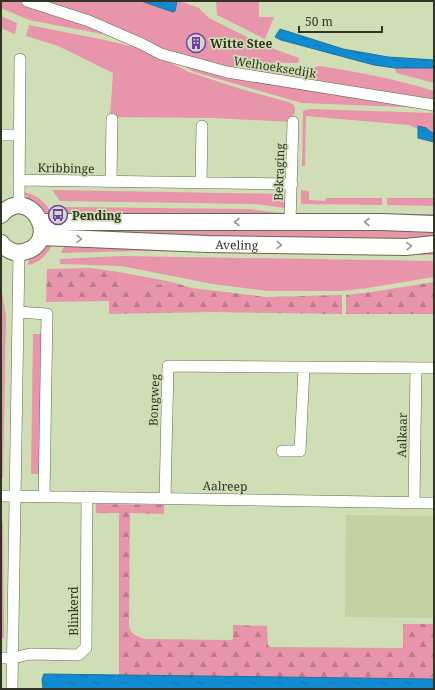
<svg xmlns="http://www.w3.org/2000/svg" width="435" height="690" font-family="'Noto Serif',serif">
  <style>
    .built { fill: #c3d2a3 }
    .grass { fill: #e894ab }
    .forest { fill: url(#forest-firs) }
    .water { fill: url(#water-ripples); stroke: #1a729e }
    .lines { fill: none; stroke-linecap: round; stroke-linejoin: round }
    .minor-casing { stroke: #616d48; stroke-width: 12 }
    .secondary-casing { stroke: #616d48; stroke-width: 18 }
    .minor { stroke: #fff; stroke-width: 11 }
    .secondary { stroke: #fff; stroke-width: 16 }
    .oneway { stroke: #979a92 }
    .labels { text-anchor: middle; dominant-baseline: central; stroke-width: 3.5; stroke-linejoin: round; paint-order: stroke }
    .poi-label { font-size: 12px; font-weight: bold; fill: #2f3424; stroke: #d0deb5; text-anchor: start }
    .street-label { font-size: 12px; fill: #2f3424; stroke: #d0deb5 }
  </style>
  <defs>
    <pattern id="forest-firs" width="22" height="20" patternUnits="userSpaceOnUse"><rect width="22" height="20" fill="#e894ab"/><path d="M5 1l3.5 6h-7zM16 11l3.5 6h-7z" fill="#bc7a8b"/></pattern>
    <pattern id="water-ripples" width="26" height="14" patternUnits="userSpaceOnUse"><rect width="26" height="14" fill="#118cd2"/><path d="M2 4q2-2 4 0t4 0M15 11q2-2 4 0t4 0" fill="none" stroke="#1073aa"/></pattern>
  </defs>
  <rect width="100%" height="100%" fill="#d0deb5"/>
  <path class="built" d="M346 515 434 516V618L345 617Z"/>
  <path class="grass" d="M1 1H16L90 25 118 37 29 20 1 8Z
    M36 1H141L173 12 175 11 177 1H180L199 8 209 18 263 45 299 58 298 63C275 63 251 61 229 70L153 46Z
    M216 1H259V17H274L265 39 217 15Z
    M1 16 17 23 15 34 1 28Z
    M29 25 105 40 143 49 189 72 244 90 289 102 294 105 295 110 293 122 213 118 110 117 113 73 58 46 26 36Z
    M184 66 244 80 429 108 302 103 194 72Z
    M319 66C358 72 397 79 434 91V104L237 73 251 69H309Z
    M424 67 434 68V83L396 73 395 68Z
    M310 109 434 113V134L429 129 418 127V129L409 125 306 116 305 166H302L303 111Z
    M52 190 286 194 285 208 255 204 60 201Z
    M301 190 309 191V200L325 201 326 198H382V205L301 204Z
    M23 192C39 195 48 204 54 218L52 219 33 205Z
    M387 198H434V206L387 205Z
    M62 207 249 209 281 213 274 216 65 215Z
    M303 213 434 214V219L311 217Z
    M67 226 434 227V240L67 234Z
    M66 242 434 247V255L140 251 61 253Z
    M44 244H53C47 255 39 263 28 265L29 258Z
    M122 256 434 261V277L368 288 341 291H267L213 284 121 266 60 264V259Z
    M119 272 172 282 141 288H120Z
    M1 286 6 316 3 478H1Z
    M33 334H42L40 474H31Z
    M1 511 3 526 4 638H1Z"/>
  <path class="forest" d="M90 268 119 272 120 288H141L172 282 192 288 266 297 342 295V314L212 312 109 314V301L46 302 47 269Z
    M434 282V314H346V295L372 292Z
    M96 504 164 505V514L130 513 129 626C130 634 138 637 145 639L231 640 233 639V625L267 626 268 645 270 647 403 648V624H434V679L119 675V513H96Z"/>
  <path class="water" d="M141 1H177L175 11 173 12Z
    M280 29 343 49 388 57 434 60V68H395L374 65 281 40 275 37Z
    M418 126 426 128 434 134V142L418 138Z
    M44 674 434 679V689H43L42 679Z"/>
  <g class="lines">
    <defs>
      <path id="minor" d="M27 1 89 21 142 44 161 54 227 72 434 105
        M1 135H20
        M20 180 292 184
        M111 181 112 119
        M201 183 202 126
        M19 206 20 59
        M290 222 293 122
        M18 312 47 314 44 497
        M282 451H300L304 367
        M1 496 434 503
        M165 499 168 366 434 368
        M414 503 416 368
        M1 658H13L30 654 78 655 86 648 87 497
        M12 689 19 252"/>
      <g id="secondary">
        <path d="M1 215C29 182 64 243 23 252 15 254 6 250 1 243"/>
        <path d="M41 222H381L434 224"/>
        <path id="s1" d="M41 237 207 244 406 247 434 244"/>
      </g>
    </defs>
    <use href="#minor" class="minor-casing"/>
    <use href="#secondary" class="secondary-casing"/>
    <use href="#minor" class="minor"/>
    <use href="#secondary" class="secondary"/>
  </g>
  <defs><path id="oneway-chevron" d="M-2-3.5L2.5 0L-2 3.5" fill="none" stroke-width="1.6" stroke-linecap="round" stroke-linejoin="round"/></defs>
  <g class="oneway">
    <use href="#oneway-chevron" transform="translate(237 222) rotate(-180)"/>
    <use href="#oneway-chevron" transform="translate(367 222) rotate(180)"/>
    <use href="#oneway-chevron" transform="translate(79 239) rotate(3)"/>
    <use href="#oneway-chevron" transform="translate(279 245) rotate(1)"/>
    <use href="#oneway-chevron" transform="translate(409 246) rotate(-4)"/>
  </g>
  <defs>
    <symbol id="building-ring" viewBox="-11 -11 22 22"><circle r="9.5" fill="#d0deb5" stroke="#743bb1" stroke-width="1.5"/><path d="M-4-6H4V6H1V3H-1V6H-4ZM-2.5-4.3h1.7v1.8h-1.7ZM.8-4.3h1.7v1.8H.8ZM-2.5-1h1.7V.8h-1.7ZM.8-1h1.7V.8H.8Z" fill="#743bb1"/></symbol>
    <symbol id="bus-ring" viewBox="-11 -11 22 22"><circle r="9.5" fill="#d0deb5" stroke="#743bb1" stroke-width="1.5"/><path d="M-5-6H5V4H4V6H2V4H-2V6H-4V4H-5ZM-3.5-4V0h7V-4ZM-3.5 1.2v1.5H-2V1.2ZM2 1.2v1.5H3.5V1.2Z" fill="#743bb1"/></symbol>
  </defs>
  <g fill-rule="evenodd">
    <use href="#building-ring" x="185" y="32" width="22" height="22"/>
    <use href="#bus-ring" x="47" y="204" width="22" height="22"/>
  </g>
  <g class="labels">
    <g class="poi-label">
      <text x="210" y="43">Witte Stee</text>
      <text x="72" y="215">Pending</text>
    </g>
    <g class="street-label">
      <text transform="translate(275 67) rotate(9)">Welhoeksedijk</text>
      <text transform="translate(66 168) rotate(1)">Kribbinge</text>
      <text transform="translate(279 172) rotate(-88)">Bekraging</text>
      <text stroke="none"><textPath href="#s1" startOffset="196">Aveling</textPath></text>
      <text transform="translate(154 400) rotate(-88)">Bongweg</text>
      <text transform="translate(402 435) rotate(-89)">Aalkaar</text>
      <text transform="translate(225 486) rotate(1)">Aalreep</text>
      <text transform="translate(73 611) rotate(-90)">Blinkerd</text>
    </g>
  </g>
  <rect width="435" height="690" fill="none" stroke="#2f3424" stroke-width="4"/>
  <path d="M299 26v6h83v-6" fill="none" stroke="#2f3424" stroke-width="2"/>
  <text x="305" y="26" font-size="12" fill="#2f3424" stroke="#d0deb5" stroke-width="3" paint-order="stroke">50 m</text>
</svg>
